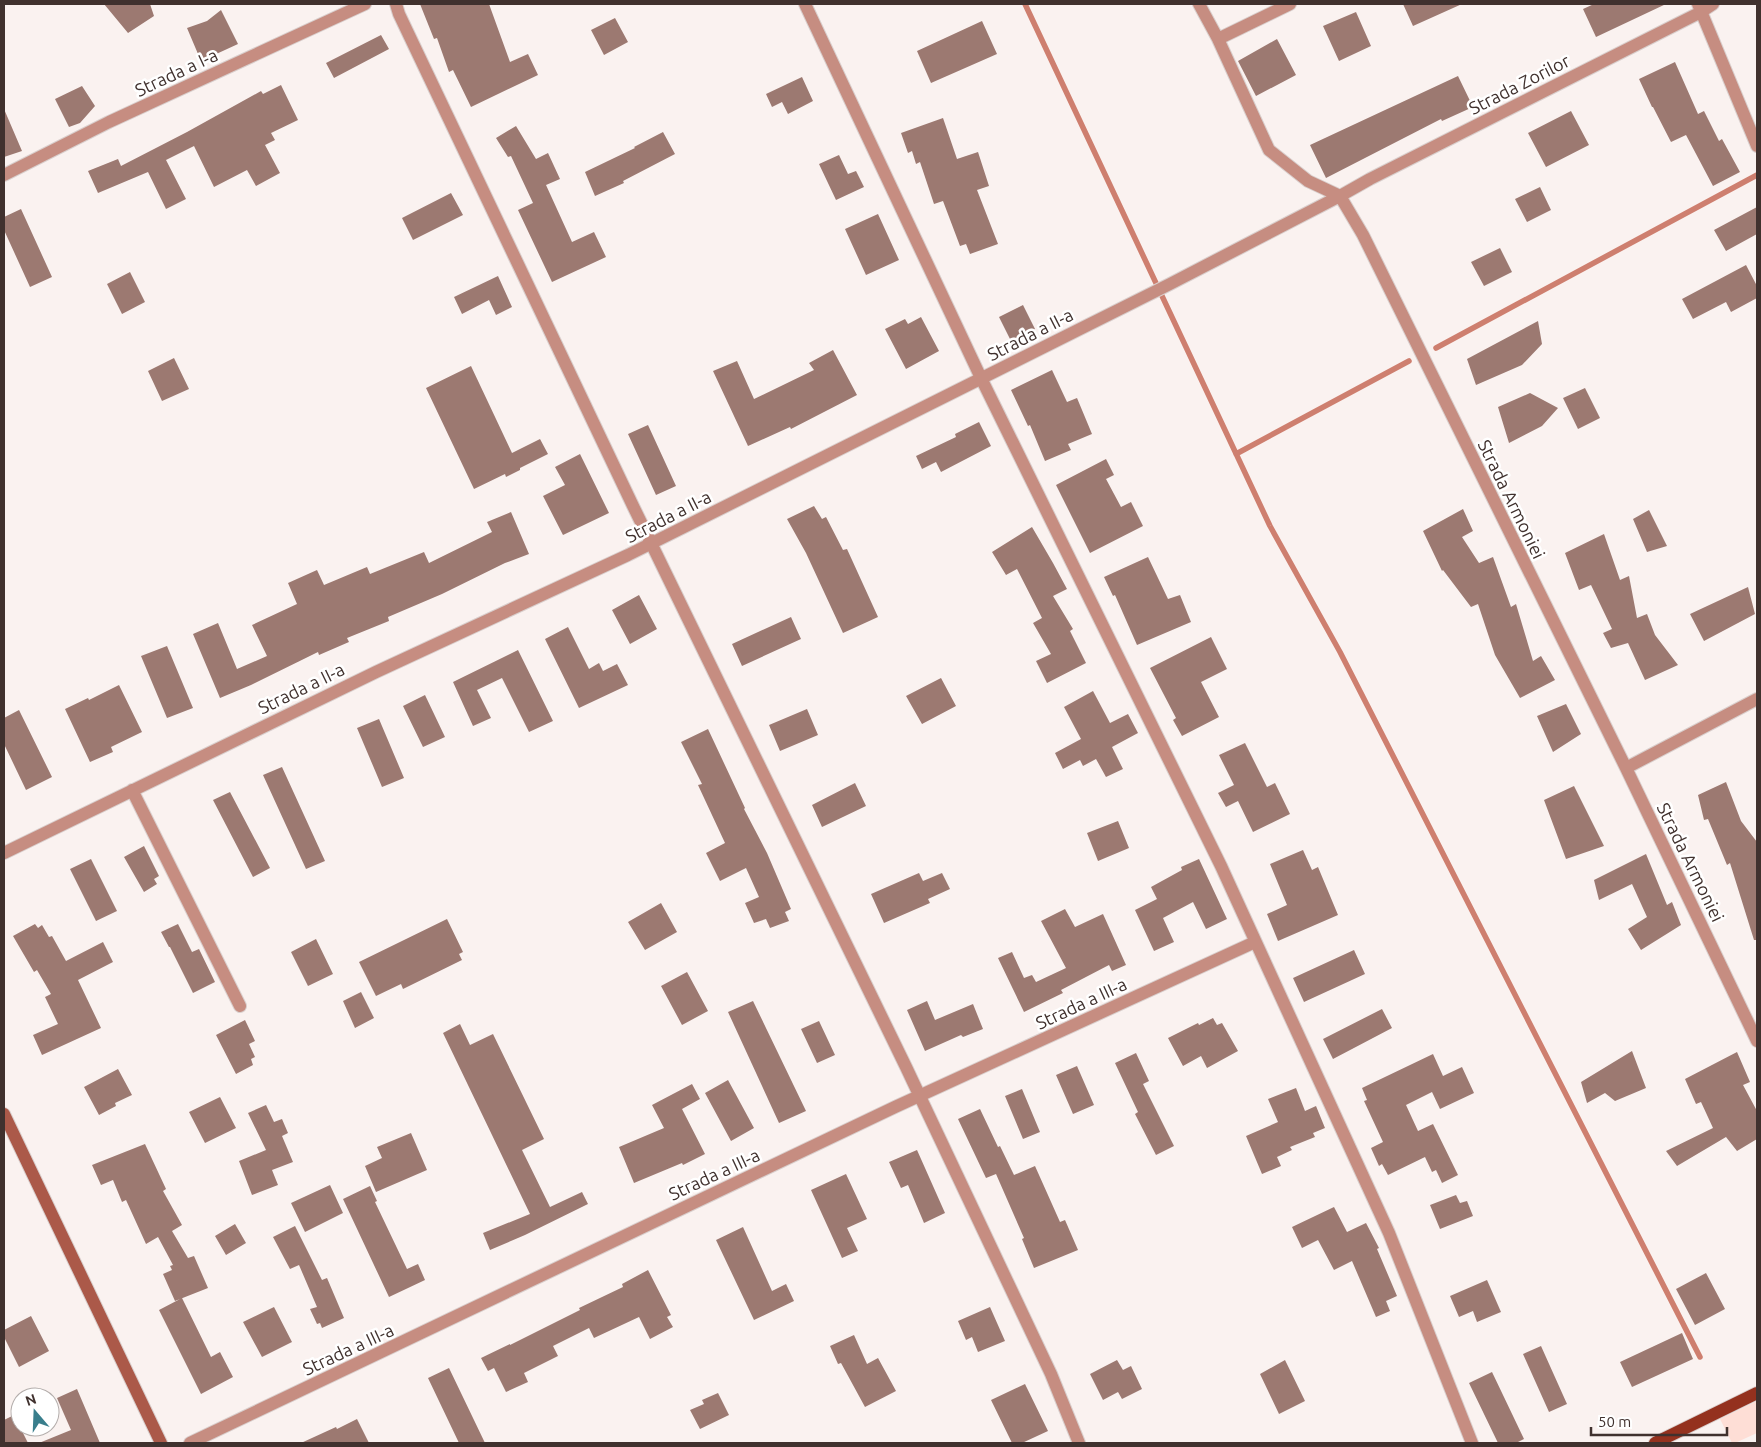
<svg xmlns="http://www.w3.org/2000/svg" width="1761" height="1447" font-family="Ubuntu,sans-serif">
  <style>
    .green { fill: #feded6 }
    .lines { fill: none; stroke-linecap: round; stroke-linejoin: round }
    .stream { stroke: #ce7f6f; stroke-width: 5.5 }
    .building { fill: #9c7971 }
    .street-casing { stroke: #d9cfcd; stroke-width: 14 }
    .secondary-casing { stroke: #d9cfcd; stroke-width: 14 }
    .primary-casing { stroke: #d9cfcd; stroke-width: 14 }
    .street { stroke: #c68d81; stroke-width: 12 }
    .secondary { stroke: #ab5949; stroke-width: 12 }
    .primary { stroke: #94311e; stroke-width: 12 }
    .labels { text-anchor: middle; dominant-baseline: central; stroke-width: 5; stroke-linejoin: round; paint-order: stroke }
    .street-label { font-size: 18px; fill: #40312e; stroke: #fff }
  </style>
  <rect width="100%" height="100%" fill="#faf2f0"/>
  <path class="green" d="M1757 1401V1433L1735 1443H1732L1720 1419Z"/>
  <g class="lines">
    <path class="stream" d="M1025 4 1270 526 1340 652 1700 1357
      M1436 348 1757 175
      M1236 454 1409 361"/>
  </g>
  <path class="building" d="M104 4H150L154 16 128 33Z
    M420 4H489L510 62 528 54 538 75 471 107 453 70 449 72 437 38 434 39Z
    M1403 4H1462L1413 26Z
    M1594 4H1666L1596 37 1583 9Z
    M221 10 238 44 201 61 187 28 207 21Z
    M1356 12 1371 46 1339 61 1323 26Z
    M615 18 628 42 604 55 591 30Z
    M982 21 997 54 931 83 917 51Z
    M381 35 389 49 334 78 326 63Z
    M1277 39 1296 75 1256 96 1238 61Z
    M1675 62 1698 114 1704 111 1719 141 1722 139 1740 172 1713 186 1686 135 1671 142 1653 107H1652L1639 79Z
    M1458 76 1473 107 1442 121 1441 119 1326 178 1310 145Z
    M802 77 813 101 788 114 782 102 772 107 766 94Z
    M281 85 298 120 271 133 275 140 265 145 280 173 256 186 247 170 214 187 194 146 166 160 186 199 166 209 148 172 98 193 88 171 118 159 121 166 187 132 261 91 263 94Z
    M82 86 95 106 80 123 69 127 55 99Z
    M4 109 22 151 4 157Z
    M1571 111 1589 145 1546 167 1528 133Z
    M943 118 957 159 978 152 989 186 977 190 998 244 970 254 966 244 960 246 943 201 934 204 920 162 916 164 912 151 908 153 901 133Z
    M516 126 536 159 548 153 560 179 546 185 572 242 594 232 606 257 552 282 518 210 533 203 511 156 508 157 496 138Z
    M663 132 675 154 623 181 624 183 595 196 585 172 635 148 634 147Z
    M839 155 848 174 856 171 864 187 836 200 819 164Z
    M1540 187 1551 210 1527 222 1515 199Z
    M451 193 463 215 413 240 402 218Z
    M1757 207V234L1726 251 1714 230Z
    M21 209 52 277 30 287 4 230V217Z
    M878 214 899 260 866 275 845 229Z
    M1500 248 1512 272 1484 286 1471 262Z
    M1746 265 1757 286V298L1731 312 1726 302 1693 319 1682 299Z
    M130 272 145 302 122 314 107 284Z
    M498 276 512 307 496 315 489 300 462 314 454 297Z
    M1023 305 1035 329 1011 341 999 317Z
    M921 317 939 351 906 369 885 329 905 319 908 324Z
    M1538 321 1542 344 1522 365 1476 385 1467 359Z
    M833 350 857 395 791 429 790 427 748 446 713 371 737 361 754 399 814 370 809 363Z
    M174 358 189 389 162 401 148 371Z
    M471 366 512 453 540 439 548 454 520 468V470L506 477 505 474 474 489 426 388Z
    M1052 370 1067 402 1077 398 1092 434 1068 444 1071 450 1045 461 1030 425 1028 426 1011 390Z
    M1585 388 1600 418 1578 429 1563 398Z
    M1530 393 1558 408 1542 426 1509 443 1498 407Z
    M979 422 991 446 941 472 936 462 922 469 916 456 956 437 955 434Z
    M648 425 676 486 656 495 628 434Z
    M580 454 609 513 563 535 543 496 565 485 555 467Z
    M1106 459 1114 475 1106 479 1121 507 1131 502 1143 526 1090 553 1056 485Z
    M814 506 822 519 826 517 843 550 847 549 878 617 843 633 806 553 787 519Z
    M1463 509 1473 531 1462 537 1479 563 1493 557 1511 607 1516 604 1533 661 1541 656 1555 680 1520 698 1495 655 1478 604 1471 607 1443 570 1442 571 1423 531Z
    M1649 510 1667 546 1647 552 1633 519Z
    M511 512 529 554 505 563 442 594 388 617 389 621 347 638 349 642 319 655 318 652 251 685 220 698 193 634 218 623 237 669 267 656 252 625 297 604 288 583 317 570 324 585 367 567 370 574 424 552 429 563 492 532 487 522Z
    M1032 527 1053 563 1067 589 1053 596 1073 629 1070 631 1086 663 1047 683 1036 661 1051 654 1033 623 1042 618 1017 569 1006 575 992 552Z
    M1604 534 1620 580 1629 576 1637 618 1647 614 1655 635 1678 665 1645 680 1628 643 1611 648 1603 633 1612 629 1591 585 1579 590 1565 553Z
    M1148 557 1168 599 1180 595 1191 622 1137 645 1115 595 1113 596 1104 577Z
    M1748 587 1755 614 1704 641 1690 614Z
    M639 595 657 629 630 644 612 610Z
    M791 617 801 639 742 666 732 644Z
    M568 627 589 669 599 663 603 671 617 664 628 685 579 708 545 639Z
    M1211 637 1227 669 1201 682 1219 717 1182 736 1173 720 1176 718 1150 668Z
    M167 646 193 708 167 718 141 656Z
    M518 650 553 721 529 732 502 678 477 690 491 718 473 726 453 682Z
    M941 678 956 706 922 724 906 696Z
    M119 685 142 732 111 747 113 752 90 762 65 709 88 698 89 700Z
    M1093 691 1110 723 1128 714 1138 733 1112 747 1123 769 1106 777 1096 759 1083 766 1080 760 1063 769 1055 753 1081 739 1064 707Z
    M425 695 445 737 423 747 403 706Z
    M1566 704 1581 734 1553 752 1537 716Z
    M807 709 818 735 780 751 769 725Z
    M19 710 52 777 26 790 4 744V718Z
    M379 719 404 778 382 787 357 728Z
    M708 729 745 808 744 809 767 853 791 909 785 912 789 921 770 928 766 919 754 923 745 903 759 897 746 868 720 881 706 853 725 843 698 785 702 784 681 742Z
    M1245 743 1267 787 1275 783 1290 814 1253 832 1238 801 1226 807 1218 793 1234 785 1219 755Z
    M282 767 325 861 306 869 263 775Z
    M1726 782 1741 821 1757 842V940H1754L1730 863 1727 865 1708 819 1704 820 1698 795Z
    M855 783 866 806 822 827 812 805Z
    M1574 786 1604 846 1566 859 1544 800Z
    M230 792 270 868 253 877 213 800Z
    M1118 821 1129 848 1098 861 1087 833Z
    M144 846 159 876 154 879 157 884 144 892 124 857Z
    M1303 850 1312 870 1318 867 1338 915 1278 941 1267 914 1287 905 1270 864Z
    M1646 854 1667 905 1672 902 1681 925 1641 950 1628 929 1647 917 1632 884 1599 900 1594 880Z
    M91 859 117 911 96 921 70 869Z
    M1199 859 1227 919 1206 929 1193 902 1163 918 1174 942 1154 951 1135 910 1157 899 1151 887 1182 870 1181 867Z
    M919 873 923 881 942 873 950 889 928 899 930 903 884 923 871 894Z
    M661 903 677 932 645 950 628 922Z
    M1065 909 1075 927 1103 914 1126 965 1112 971 1109 965 1061 990 1063 993 1024 1012 998 958 1012 952 1024 978 1032 975 1036 982 1066 968 1041 921Z
    M447 919 463 952 459 954 462 960 403 989 401 984 376 996 359 962Z
    M35 924 38 928 42 925 49 937 52 936 66 961 103 942 113 962 78 980 101 1028 42 1055 33 1035 58 1024 45 997 51 994 37 970 34 972 13 936Z
    M178 924 192 952 199 949 215 982 193 993 170 947H169L161 932Z
    M316 939 333 974 308 986 291 952Z
    M1354 950 1365 974 1304 1002 1293 978Z
    M687 972 708 1011 682 1025 661 986Z
    M361 992 374 1018 355 1028 343 1001Z
    M753 1001 806 1111 779 1123 728 1012Z
    M927 1001 935 1020 973 1004 983 1029 963 1037 961 1035 925 1051 907 1010Z
    M1382 1009 1392 1028 1333 1059 1323 1039Z
    M1213 1018 1217 1025 1222 1023 1238 1051 1207 1068 1201 1056 1183 1066 1168 1038 1198 1023 1199 1025Z
    M245 1020 255 1041 249 1044 255 1057 251 1059 253 1065 236 1074 216 1035Z
    M819 1021 835 1055 817 1063 801 1029Z
    M460 1024 470 1045 493 1034 544 1139 522 1150 550 1207 582 1192 588 1204 525 1235 490 1250 483 1233 530 1214 443 1033Z
    M1632 1051 1646 1088 1615 1101 1605 1093 1587 1103 1581 1082Z
    M1737 1052 1750 1082 1743 1085 1757 1111V1139L1737 1151 1726 1137 1677 1166 1666 1151 1713 1128 1701 1102 1696 1104 1685 1079Z
    M1136 1053 1149 1081 1143 1084 1174 1146 1156 1155 1135 1114 1138 1112 1115 1063Z
    M1433 1054 1443 1076 1462 1067 1474 1093 1440 1109 1432 1092 1406 1105 1418 1131 1433 1124 1458 1175 1442 1183 1436 1170 1432 1172 1425 1157 1388 1175 1382 1164 1379 1166 1371 1148 1383 1142 1364 1101 1367 1100 1362 1088Z
    M1077 1066 1094 1105 1073 1114 1056 1075Z
    M118 1069 132 1095 115 1103 116 1106 99 1115 84 1087Z
    M728 1080 754 1128 731 1141 705 1093Z
    M692 1084 700 1099 682 1109 705 1154 683 1165 682 1163 634 1183 619 1147 664 1128 652 1105Z
    M1296 1088 1305 1111 1316 1106 1325 1128 1313 1133 1315 1137 1290 1147 1292 1150 1277 1157 1281 1166 1262 1174 1246 1136 1278 1122 1268 1099Z
    M1022 1089 1040 1132 1023 1139 1005 1096Z
    M220 1097 236 1128 205 1143 189 1112Z
    M266 1105 274 1122 282 1119 288 1133 282 1136 293 1162 272 1170 278 1185 252 1195 239 1161 266 1150 248 1113Z
    M980 1109 998 1147 1000 1146 1014 1175 1035 1166 1060 1222 1065 1220 1078 1250 1034 1268 1022 1239 1024 1238 996 1174 986 1178 958 1119Z
    M411 1133 427 1170 376 1192 365 1166 382 1158 377 1147Z
    M145 1144 166 1189 163 1191 182 1225 172 1231 188 1258 194 1256 208 1288 175 1301 163 1274 172 1270 170 1266 173 1265 158 1237 146 1244 126 1200 122 1202 113 1180 101 1185 92 1165Z
    M917 1150 945 1213 924 1223 908 1185 901 1188 889 1162Z
    M846 1174 867 1219 847 1228 858 1251 842 1258 811 1190Z
    M330 1185 343 1213 305 1232 291 1203Z
    M370 1186 377 1201 375 1202 407 1269 418 1264 425 1280 389 1297 343 1199Z
    M1456 1195 1460 1203 1467 1201 1473 1216 1440 1229 1430 1205Z
    M1334 1207 1347 1232 1366 1223 1379 1248 1377 1249 1397 1296 1386 1301 1390 1311 1376 1317 1352 1261 1334 1270 1318 1240 1302 1248 1292 1227Z
    M235 1224 246 1243 226 1255 215 1236Z
    M295 1226 322 1280 327 1278 344 1318 322 1328 320 1323 317 1324 310 1309 317 1307 299 1265 290 1269 273 1237Z
    M743 1227 772 1291 786 1284 794 1301 754 1320 716 1240Z
    M648 1270 671 1315 667 1317 673 1327 650 1339 639 1317 594 1338 589 1328 553 1346 558 1356 524 1373 528 1382 506 1392 494 1368 488 1371 481 1358 510 1344V1345L580 1310 579 1308 623 1287 622 1284Z
    M1706 1273 1725 1309 1695 1325 1676 1289Z
    M1487 1280 1501 1312 1477 1322 1473 1311 1459 1317 1450 1296Z
    M182 1298 211 1357 220 1352 233 1377 201 1394 159 1310Z
    M274 1307 292 1342 262 1357 243 1322Z
    M990 1307 1005 1341 978 1352 972 1337 966 1340 958 1321Z
    M31 1316 49 1351 19 1367 4 1337V1330Z
    M1682 1333 1693 1359 1632 1387 1620 1362Z
    M854 1335 867 1364 878 1358 896 1391 865 1407 841 1363 838 1364 830 1346Z
    M1541 1346 1567 1404 1549 1412 1523 1354Z
    M1117 1360 1123 1370 1131 1366 1142 1389 1122 1399 1118 1392 1103 1400 1090 1374Z
    M1285 1360 1305 1401 1279 1414 1260 1374Z
    M449 1368 485 1443H459L428 1378Z
    M1492 1372 1524 1439 1516 1443H1498L1469 1383Z
    M1025 1384 1048 1431 1022 1443H1012L991 1400Z
    M77 1389 100 1443H39L71 1430 57 1398Z
    M718 1393 729 1415 700 1429 690 1410 704 1404 702 1400Z
    M14 1415 28 1443H4V1420Z
    M357 1419 369 1443H301L336 1427 337 1429Z"/>
  <g class="lines">
    <defs>
      <path id="street" d="M396 4 399 14 634 508 906 1067 1051 1374 1079 1443
        M805 4 981 378 1221 866 1389 1233 1472 1443
        M1199 4 1218 39 1269 150 1308 181 1340 196 1363 235 1626 768 1757 1041
        M1698 4 1757 146
        M1218 39 1290 4
        M4 175 109 122 365 4
        M1626 768 1757 699
        M132 790 240 1006
        M4 853 376 672 628 555 1170 284 1340 196 1370 179 1701 12 1713 4
        M190 1443 895 1107 1255 942"/>
      <path id="secondary" d="M4 1114 161 1443"/>
      <path id="primary" d="M1655 1443 1757 1393"/>
    </defs>
    <use href="#street" class="street-casing"/>
    <use href="#secondary" class="secondary-casing"/>
    <use href="#primary" class="primary-casing"/>
    <use href="#street" class="street"/>
    <use href="#secondary" class="secondary"/>
    <use href="#primary" class="primary"/>
  </g>
  <g class="labels">
    <g class="street-label">
      <text transform="translate(176 72) rotate(-25)">Strada a I-a</text>
      <text transform="translate(1519 84) rotate(-27)">Strada Zorilor</text>
      <text transform="translate(1030 334) rotate(-27)">Strada a II-a</text>
      <text transform="translate(1512 499) rotate(64)">Strada Armoniei</text>
      <text transform="translate(668 516) rotate(-27)">Strada a II-a</text>
      <text transform="translate(301 688) rotate(-26)">Strada a II-a</text>
      <text transform="translate(1691 862) rotate(64)">Strada Armoniei</text>
      <text transform="translate(1081 1003) rotate(-25)">Strada a III-a</text>
      <text transform="translate(714 1174) rotate(-25)">Strada a III-a</text>
      <text transform="translate(348 1349) rotate(-25)">Strada a III-a</text>
    </g>
  </g>
  <rect width="1761" height="1447" fill="none" stroke="#40312e" stroke-width="10"/>
  <g transform="translate(35 1412) rotate(341)"><circle r="24" fill="#ffffff" stroke="#b3adab"/>
  <path d="M0-4L9 19L0 12L-9 19Z" fill="#397e8c"/>
  <text y="-8" font-size="14" font-weight="bold" text-anchor="middle" fill="#40312e">N</text>
  </g>
  <path d="M1591 1427v8h136v-8" fill="none" stroke="#40312e" stroke-width="2.5"/>
  <text x="1598" y="1427" font-size="15" fill="#40312e" stroke="#ffffff" stroke-width="4" paint-order="stroke">50 m</text>
</svg>
